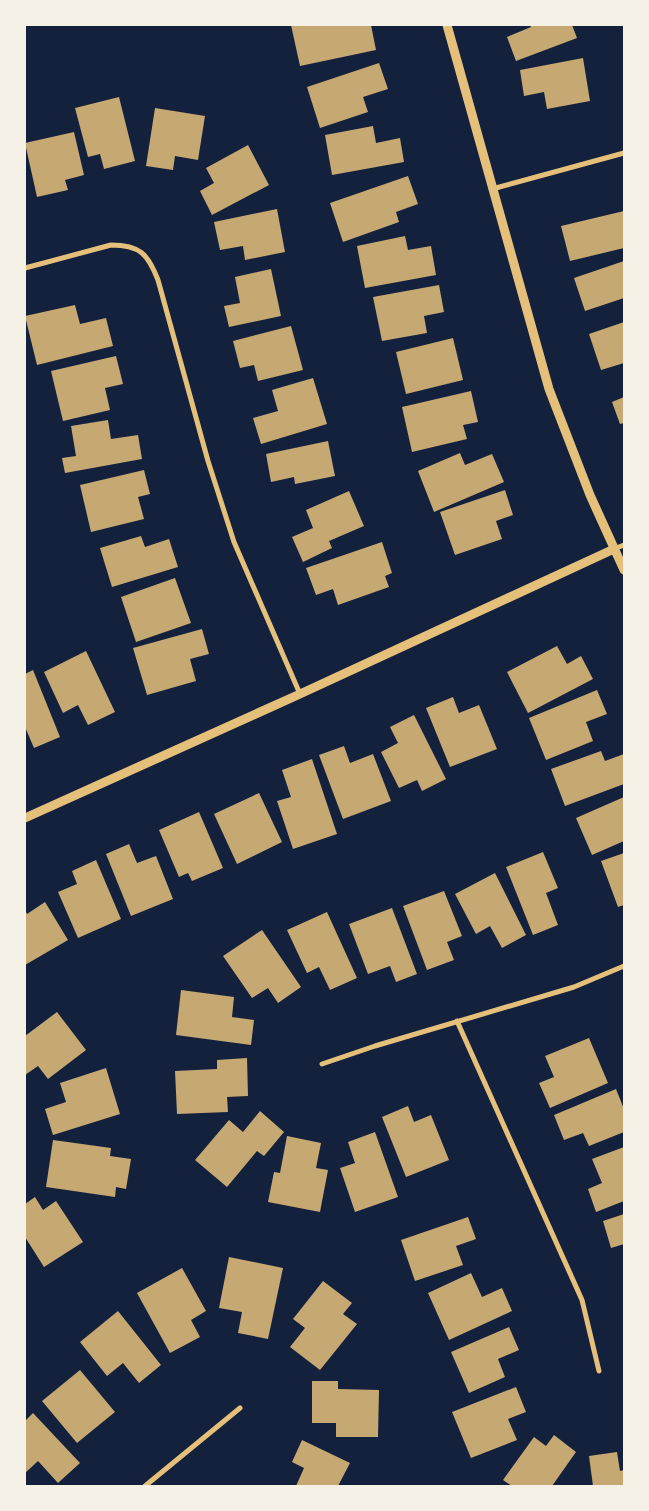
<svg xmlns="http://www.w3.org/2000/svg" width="649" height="1511" font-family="'Sofia Sans Condensed',sans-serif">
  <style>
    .building { fill: #c6a872 }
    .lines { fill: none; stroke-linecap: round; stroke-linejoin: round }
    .minor { stroke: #e5c07b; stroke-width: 5 }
    .tertiary { stroke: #e5c07b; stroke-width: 9 }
  </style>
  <rect width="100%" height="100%" fill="#14213d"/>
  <path class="building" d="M291 25H371L376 50 300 66Z
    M530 25H572L577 38 516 61 507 37 531 27Z
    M583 58 590 101 547 109 544 92 524 96 520 70Z
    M379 63 388 89 363 97 368 112 320 128 307 87Z
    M119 97 135 161 104 169 100 154 88 157 75 108Z
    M155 108 205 116 198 160 175 156 173 170 146 166Z
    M373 126 376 143 400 138 404 162 332 175 325 135Z
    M74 132 84 175 65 180 68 190 37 197 25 143Z
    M248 145 269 185 212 215 200 191 214 183 206 168Z
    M408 176 418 204 396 212 399 222 343 242 330 203Z
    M277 209 285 252 245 260 243 246 220 250 214 222Z
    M624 211V248L570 261 561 226Z
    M405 236 408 250 431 246 436 275 365 288 357 246Z
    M624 261V298L585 311 574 278Z
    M271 269 281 316 229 327 224 306 240 303 235 277Z
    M439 285 444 312 424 316 427 333 382 341 373 297Z
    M75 305 80 324 106 318 113 346 37 365 25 316Z
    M624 322V363L601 370 589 334Z
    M291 326 303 370 258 381 254 365 240 368 233 341Z
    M453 338 463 380 406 394 396 352Z
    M116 356 123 384 105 388 110 410 63 421 51 371Z
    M313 378 327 424 261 444 253 418 278 411 272 390Z
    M471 391 478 422 463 425 467 439 412 452 402 407Z
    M624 397V423L620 424 612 402Z
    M108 420 111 439 138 435 142 459 65 473 62 458 76 456 71 426Z
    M328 441 335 476 295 484 294 477 271 482 266 454Z
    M460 453 465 465 492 454 504 482 434 512 418 471Z
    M144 470 150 494 138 497 144 519 91 532 80 485Z
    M505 490 513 515 496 521 502 539 455 555 440 512Z
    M349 491 364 526 329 541 332 548 303 562 292 537 313 528 306 510Z
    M141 536 145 547 169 539 178 567 112 587 100 548Z
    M382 542 392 573 385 576 389 587 338 605 333 589 316 595 306 568Z
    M175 578 191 623 136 642 121 597Z
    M202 629 209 654 190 659 196 681 147 695 133 648Z
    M557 646 567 664 581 656 593 679 528 713 507 672Z
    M86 651 115 712 88 725 78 705 63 713 44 672Z
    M33 670 60 737 34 748 25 727V674Z
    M597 690 607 714 586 722 593 741 546 760 529 718Z
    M453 697 459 713 479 705 497 749 450 767 426 708Z
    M414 715 446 779 422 791 417 780 399 788 381 752 398 743 390 727Z
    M344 746 350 763 373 754 391 801 343 819 319 755Z
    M601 751 605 761 624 754V784L565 806 551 769Z
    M312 759 337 834 293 849 277 801 291 797 282 770Z
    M259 793 282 842 237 864 214 814Z
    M624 797V841L592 855 576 818Z
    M199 812 223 868 192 881 188 873 179 877 159 830Z
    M129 844 137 863 156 856 173 899 131 916 106 854Z
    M543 852 558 888 546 893 558 925 533 935 506 867Z
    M624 853V905L618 907 601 861Z
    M96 860 121 919 78 938 58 892 77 884 72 871Z
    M495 873 526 935 502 948 490 926 476 934 455 894Z
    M444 891 462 936 447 942 454 960 427 970 403 906Z
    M45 902 68 940 25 965V910L27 914Z
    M392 908 417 974 396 982 390 966 368 974 349 924Z
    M327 912 357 978 330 990 319 967 307 973 287 930Z
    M262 930 301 987 278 1003 268 988 252 998 223 956Z
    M181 990 234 997 232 1017 254 1020 251 1045 176 1035Z
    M57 1012 86 1050 48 1079 38 1066 25 1075V1036Z
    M589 1038 608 1083 550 1108 539 1083 554 1077 545 1056Z
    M247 1058 248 1096 227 1097 228 1112 177 1114 175 1071 217 1069V1060Z
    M106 1068 120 1114 53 1135 45 1109 66 1102 60 1083Z
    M616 1089 624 1109V1132L589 1146 583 1133 564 1140 554 1115Z
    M408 1106 414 1122 431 1115 449 1160 406 1177 382 1117Z
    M260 1111 284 1132 264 1156 257 1151 227 1187 195 1160 229 1120 243 1132Z
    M375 1132 398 1197 355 1212 340 1168 355 1163 348 1142Z
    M287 1136 321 1143 316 1168 328 1170 320 1212 268 1202 274 1172 280 1173Z
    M53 1140 111 1148 110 1156 131 1159 126 1189 116 1187 115 1197 46 1187Z
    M624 1147V1201L596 1212 588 1189 602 1183 592 1159Z
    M35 1197 43 1210 56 1201 83 1242 44 1267 25 1237V1204Z
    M624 1214V1244L611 1248 603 1221Z
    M468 1217 476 1239 456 1246 463 1265 415 1281 401 1240Z
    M229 1257 283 1268 268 1339 238 1333 242 1312 219 1308Z
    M182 1268 206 1311 191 1320 200 1337 170 1353 137 1293Z
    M471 1273 482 1297 502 1288 512 1311 449 1340 428 1293Z
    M323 1281 352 1303 343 1314 357 1324 320 1370 290 1347 305 1328 293 1319Z
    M118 1311 161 1365 139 1383 123 1363 107 1376 80 1342Z
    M509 1327 519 1350 498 1359 505 1377 469 1393 451 1352Z
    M80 1370 115 1412 77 1443 42 1401Z
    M312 1381H338V1389L379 1390 378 1437H336V1423H312Z
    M516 1387 526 1412 508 1419 517 1440 471 1458 452 1412Z
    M33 1413 80 1463 58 1483 38 1461 25 1473V1421Z
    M554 1435 576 1452 552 1486H512L503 1480 534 1437 546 1446Z
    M302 1440 350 1463 338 1486H296L304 1468 292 1462Z
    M617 1452 620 1471 624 1470V1486H593L589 1456Z"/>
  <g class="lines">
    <path class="minor" d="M492 189 624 153
      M25 268 111 245C140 245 148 254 158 280L208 461 234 542 300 694
      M614 549 624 545
      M457 1021 582 1300 599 1371
      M322 1064 375 1046 574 987 624 966
      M145 1486 240 1408"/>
    <path class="tertiary" d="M447 25 549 389 590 495 624 570
      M25 818 300 694 614 549"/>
  </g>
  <rect width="649" height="1511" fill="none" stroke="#f6f1e7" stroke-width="52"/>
</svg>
